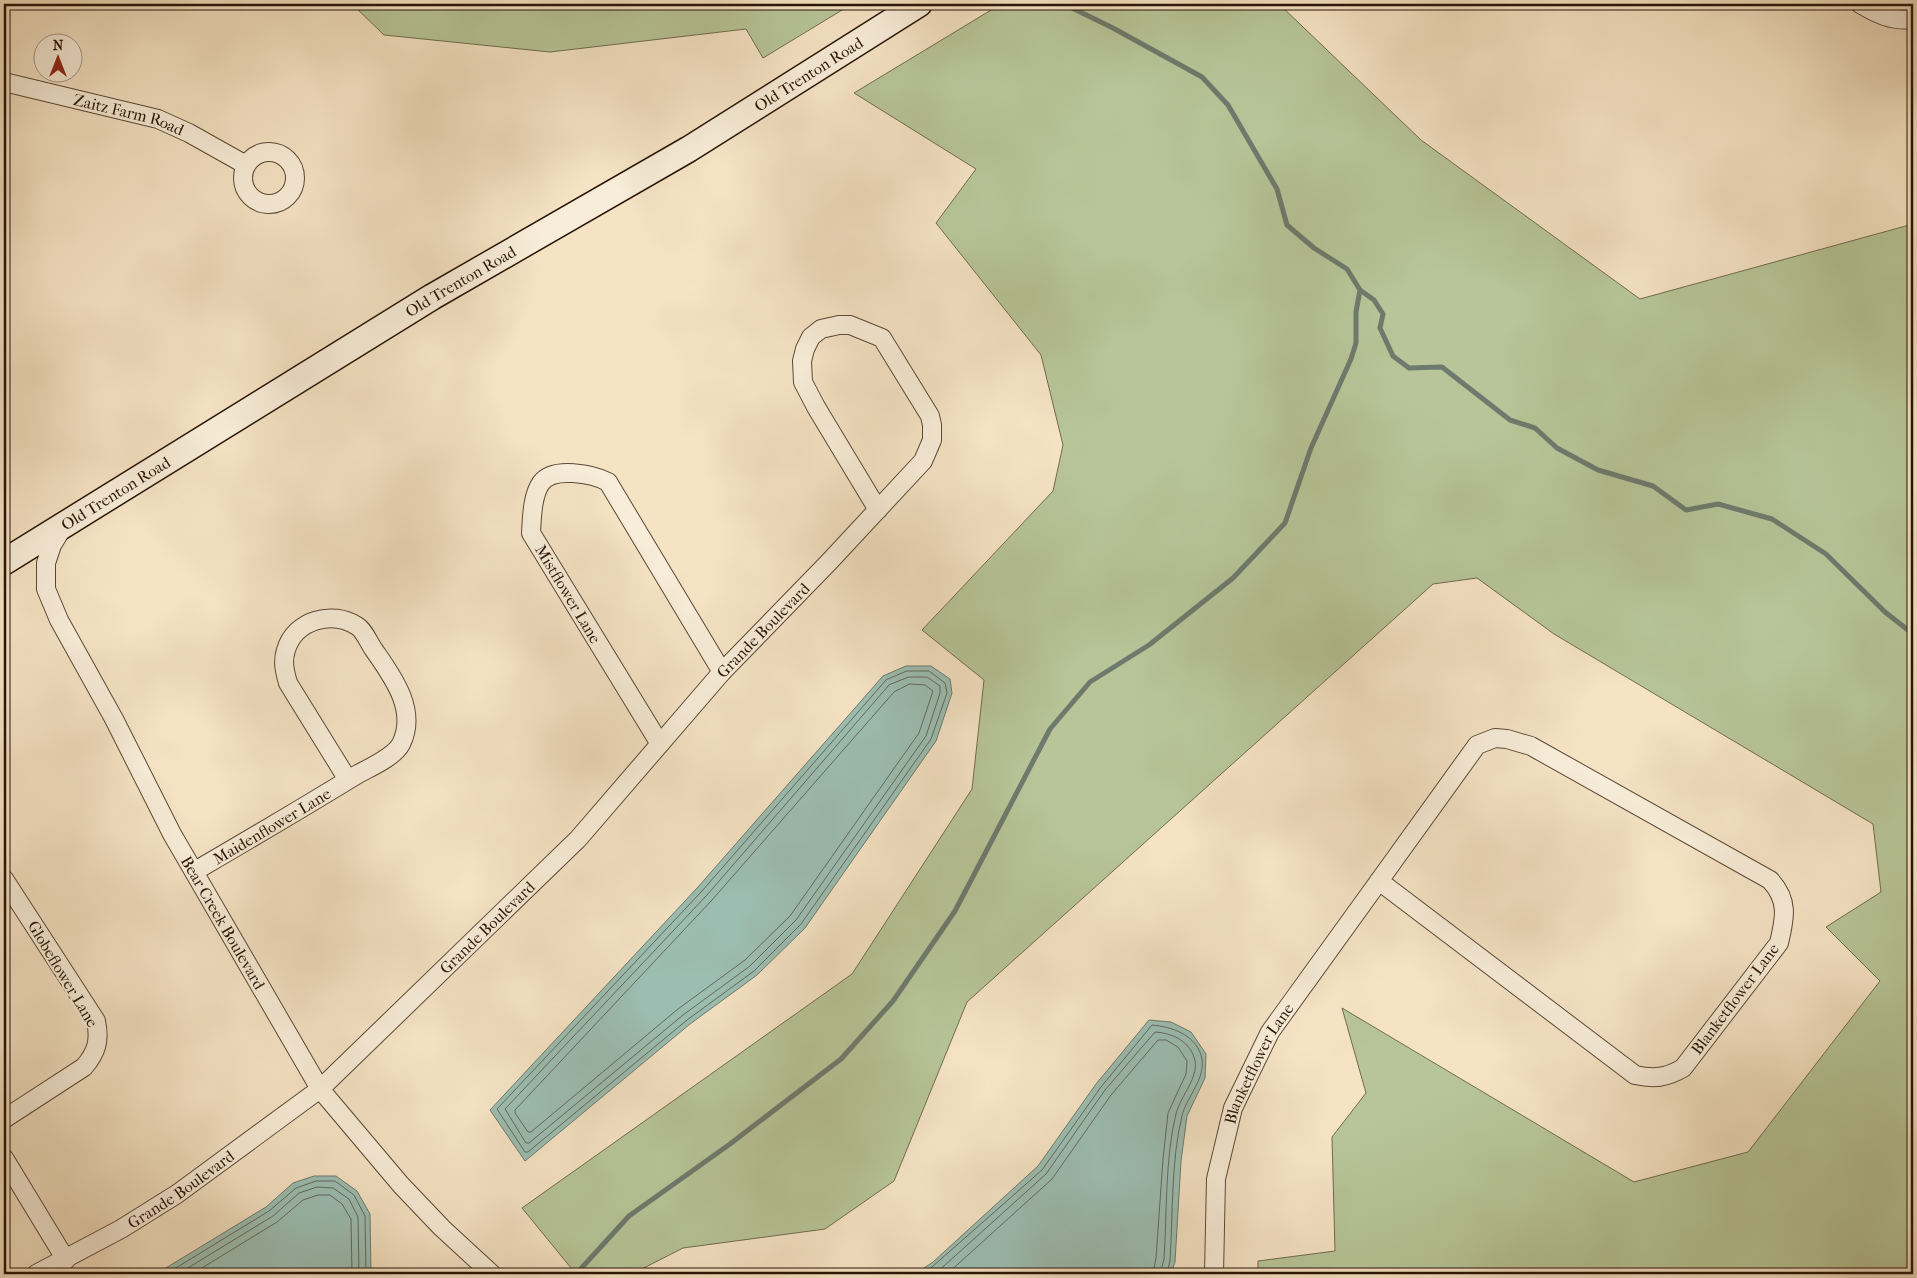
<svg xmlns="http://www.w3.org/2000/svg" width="1917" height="1278" font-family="'IM FELL French Canon',serif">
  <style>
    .green { fill: #b7c598; stroke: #706c4e }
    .water { fill: #9cbeb2; stroke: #6e7a6d }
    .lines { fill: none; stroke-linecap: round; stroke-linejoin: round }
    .shore { stroke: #62695c; stroke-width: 1 }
    .stream { stroke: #6e7a6d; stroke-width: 5 }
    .street-casing { stroke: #5b4835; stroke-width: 20 }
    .secondary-casing { stroke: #281405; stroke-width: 28 }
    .street { stroke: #f8edd9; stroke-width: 18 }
    .secondary { stroke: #f8edd9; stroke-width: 25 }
    .labels { text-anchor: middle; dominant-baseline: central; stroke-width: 4; stroke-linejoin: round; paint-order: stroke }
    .street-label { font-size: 16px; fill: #281405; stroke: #f8edd9 }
  </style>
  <rect width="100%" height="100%" fill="#f5e3c4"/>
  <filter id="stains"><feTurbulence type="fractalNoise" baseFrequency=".004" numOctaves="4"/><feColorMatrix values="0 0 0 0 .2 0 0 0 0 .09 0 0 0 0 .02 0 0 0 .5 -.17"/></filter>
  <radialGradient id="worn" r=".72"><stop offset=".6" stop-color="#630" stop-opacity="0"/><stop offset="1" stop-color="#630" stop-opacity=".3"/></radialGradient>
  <path class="green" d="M352 4H852L763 58 746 29 550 52 384 35Z
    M1001 4H1279L1421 140 1640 299 1913 224V1274H1258V1261L1335 1251 1332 1137 1366 1093 1342 1008 1634 1182 1748 1152 1880 981 1826 927 1881 892 1873 824 1554 634 1477 578 1433 584 967 1002 894 1181 825 1229 683 1248 632 1274H576L522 1208 852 974 972 789 984 680 922 630 1053 491 1063 445 1041 355 936 223 976 169 854 93Z"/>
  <path class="water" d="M906 666H931L950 679 952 693 936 741 805 928 757 975 690 1024 525 1161 490 1110 698 887 883 676Z
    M1149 1020 1171 1022 1191 1032 1206 1054 1205 1078 1187 1116 1181 1161 1175 1262 1171 1274H915L933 1262 1038 1166 1096 1084Z
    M314 1176H336L357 1191 370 1214 371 1274H156L266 1207 293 1183Z"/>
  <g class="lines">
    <path class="shore" d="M907 671H929L945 683 947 693 931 739 801 924 754 971 687 1020 528 1152H525L497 1109 702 891 886 680Z
      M909 677H927L940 686V693L926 736 796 920 750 966 683 1015 529 1143H526L505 1109 707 895 889 685Z
      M910 684 925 685 933 691 919 733 790 916 745 960 678 1009 531 1132H528L515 1113V1110L712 900 894 692Z
      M166 1274 269 1211 296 1188 316 1181H335L354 1195 365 1216 366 1274
      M178 1274 273 1216 299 1193 317 1187 333 1188 349 1199 358 1217 359 1274
      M192 1274 277 1222 303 1200 318 1195H330L342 1204 351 1219 352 1274
      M924 1274 1042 1170 1101 1087 1152 1025C1172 1027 1194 1034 1201 1055 1208 1077 1186 1097 1182 1116 1171 1159 1173 1216 1170 1260L1167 1274
      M935 1274 1046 1174 1105 1090 1155 1032C1171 1033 1188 1040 1194 1057 1201 1076 1180 1096 1176 1114 1165 1157 1167 1214 1164 1259L1160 1274
      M947 1274 1052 1179 1111 1095 1158 1040H1166L1178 1047 1187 1061 1186 1074 1168 1113 1163 1159 1156 1258 1153 1274"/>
    <path class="stream" d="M1064 4 1113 28 1202 77 1228 105 1277 189 1287 225 1314 248 1347 269 1360 290 1374 300 1383 314 1380 328 1393 356 1409 368 1442 367 1510 420 1535 428 1557 448 1598 470 1653 486 1686 510 1718 504 1772 519 1826 554 1885 612 1913 634
      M576 1274 629 1216 730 1144 841 1059 893 1001 955 911 1050 729 1090 682 1149 645 1233 578 1285 523 1311 448 1351 359 1356 343V312L1360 290"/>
    <defs>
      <g id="street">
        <path d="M1860 4C1877 14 1893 22 1913 19"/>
        <path id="s1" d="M4 82 158 119 189 133 246 165"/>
        <circle cx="269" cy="178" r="26"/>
        <path id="s2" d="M63 527 52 545 46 563V589L59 620 114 719 172 834 320 1089 401 1185 442 1228 492 1274"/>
        <path d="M1495 738 1507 739 1531 746 1770 880C1789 900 1785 918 1779 943L1683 1068C1666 1078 1654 1079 1635 1075L1379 881 1477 745Z"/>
        <path d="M660 744 531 533C532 518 532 496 541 483 553 466 593 474 608 482L722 672"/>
        <path id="s3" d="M195 871C250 839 304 807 358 774 371 767 394 757 401 744 418 710 392 676 374 650 369 643 364 630 357 626 332 610 295 620 286 650 282 662 285 672 288 683L348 780"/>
        <path d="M4 879 96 1021C100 1040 97 1052 84 1067L4 1119"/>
        <path d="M4 1158 66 1260"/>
        <path id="s4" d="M36 1274 121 1229 177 1194 320 1089 578 839 722 672 829 562 923 461 932 440V425L930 416 882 338 850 325H839L821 329 811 337 805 349 802 361 803 382 816 407 878 510"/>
        <path id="s5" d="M1214 1274 1216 1179 1233 1108 1270 1032 1379 881"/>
      </g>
      <g id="secondary">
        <path id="s6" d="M4 562 432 297 689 149 919 4"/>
      </g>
    </defs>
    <use href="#street" class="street-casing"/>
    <use href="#secondary" class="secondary-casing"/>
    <use href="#street" class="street"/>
    <use href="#secondary" class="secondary"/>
  </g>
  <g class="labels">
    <g class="street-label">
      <text stroke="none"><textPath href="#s6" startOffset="941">Old Trenton Road</textPath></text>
      <text stroke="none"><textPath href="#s1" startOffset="129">Zaitz Farm Road</textPath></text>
      <text stroke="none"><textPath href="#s6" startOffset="536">Old Trenton Road</textPath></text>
      <text stroke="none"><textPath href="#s6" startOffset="131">Old Trenton Road</textPath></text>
      <text transform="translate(568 594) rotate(59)">Mistflower Lane</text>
      <text stroke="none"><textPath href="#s4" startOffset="978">Grande Boulevard</textPath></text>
      <text stroke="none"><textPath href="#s3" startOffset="89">Maidenflower Lane</textPath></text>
      <text stroke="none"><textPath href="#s2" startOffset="444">Bear Creek Boulevard</textPath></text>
      <text stroke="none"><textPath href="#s4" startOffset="572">Grande Boulevard</textPath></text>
      <text transform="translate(63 974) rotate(59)">Globeflower Lane</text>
      <text transform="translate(1735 999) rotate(-53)">Blanketflower Lane</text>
      <text stroke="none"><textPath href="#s5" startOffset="219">Blanketflower Lane</textPath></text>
      <text stroke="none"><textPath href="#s4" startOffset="168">Grande Boulevard</textPath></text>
    </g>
  </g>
  <rect width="1917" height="1278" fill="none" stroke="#f5e3c4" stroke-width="20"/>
  <rect x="5" y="5" width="1907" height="1268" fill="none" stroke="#281405" stroke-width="2.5"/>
  <rect x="10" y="10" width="1897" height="1258" fill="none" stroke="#281405"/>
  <g transform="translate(58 58)"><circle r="24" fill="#f8edd9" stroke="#a59684"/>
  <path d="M0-4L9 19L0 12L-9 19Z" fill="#8f2418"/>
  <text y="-8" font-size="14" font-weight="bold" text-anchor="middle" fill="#281405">N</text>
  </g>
  <rect width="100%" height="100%" filter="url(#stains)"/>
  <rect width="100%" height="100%" fill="url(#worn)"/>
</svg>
